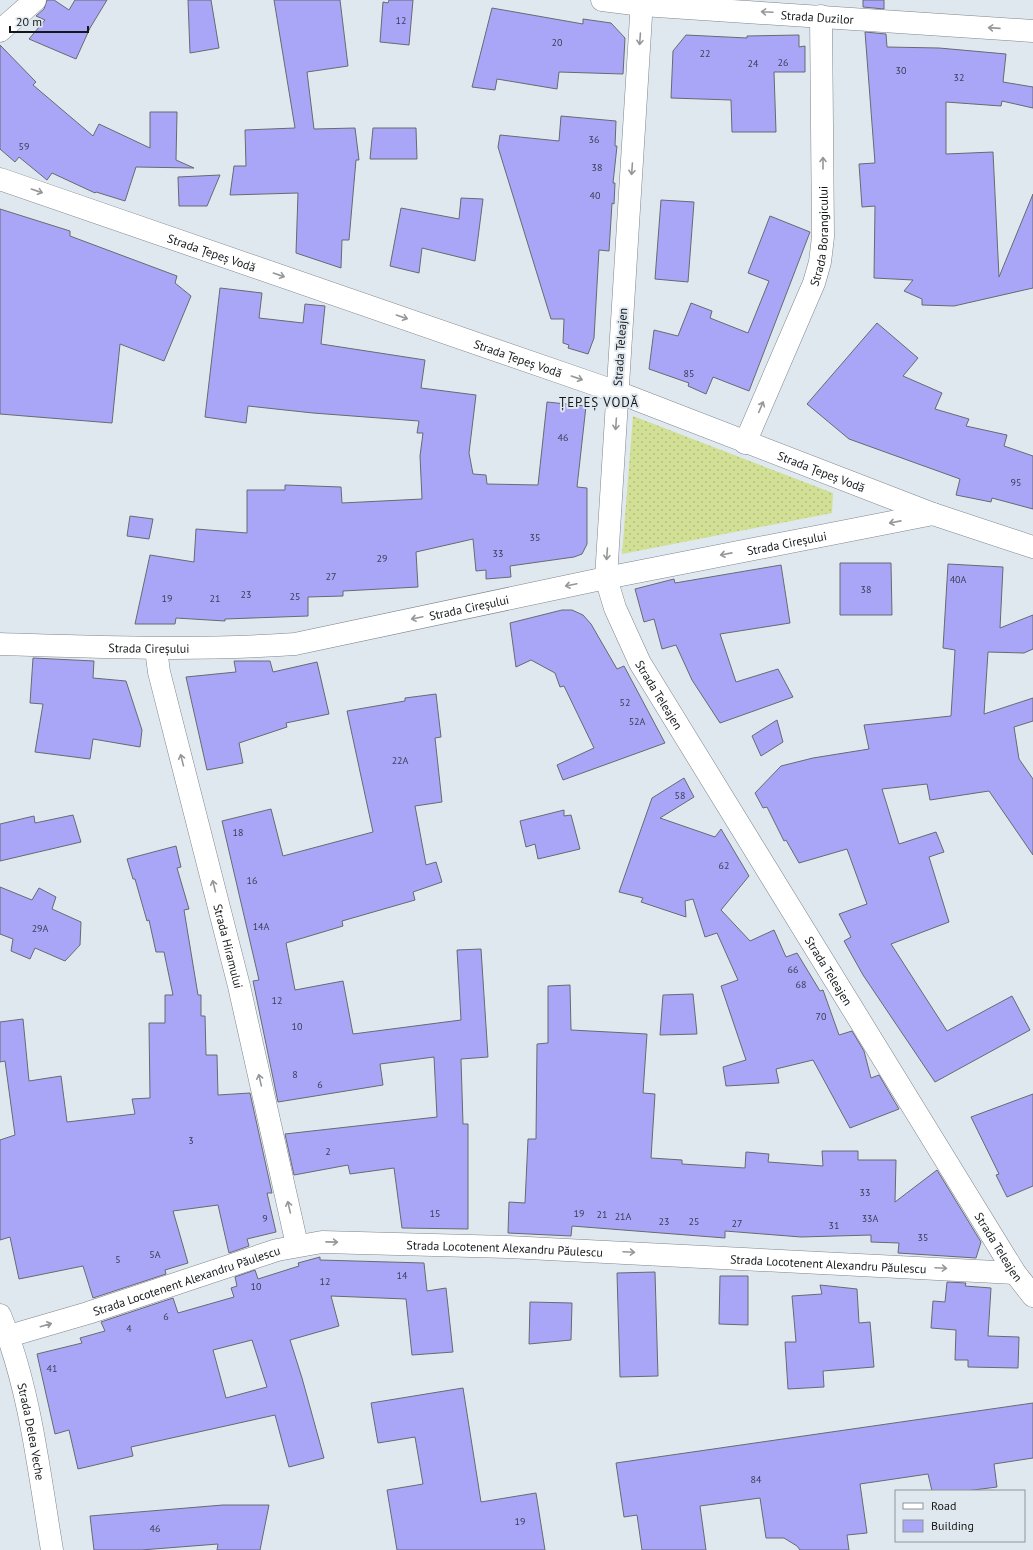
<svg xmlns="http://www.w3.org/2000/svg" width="1033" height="1550" font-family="'PT Sans',sans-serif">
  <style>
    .grass { fill: url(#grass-dots) }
    .building { fill: #a9a6f7; stroke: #696972; fill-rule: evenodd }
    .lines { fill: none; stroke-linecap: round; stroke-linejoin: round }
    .minor-casing { stroke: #7e858c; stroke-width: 23 }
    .minor { stroke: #fff; stroke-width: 22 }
    .oneway { stroke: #969798 }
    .labels { text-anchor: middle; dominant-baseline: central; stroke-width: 4; stroke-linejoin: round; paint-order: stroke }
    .number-label { font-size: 10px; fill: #3a3c51 }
    .street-label { font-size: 12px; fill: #15181a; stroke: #e0e8ef }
    .neighbourhood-label { font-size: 13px; letter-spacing: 1px; fill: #15181a; stroke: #e0e8ef }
  </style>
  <defs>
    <pattern id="grass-dots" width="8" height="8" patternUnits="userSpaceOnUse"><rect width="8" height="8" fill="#d1e095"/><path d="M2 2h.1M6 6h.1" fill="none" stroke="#b3bf80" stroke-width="1.8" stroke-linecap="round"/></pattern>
  </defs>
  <rect width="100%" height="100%" fill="#e0e8ef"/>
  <path class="grass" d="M633 416 833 493 832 513 622 554Z"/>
  <path class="building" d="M47 0H54L69 10 75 0H107L90 28 76 59 29 39 45 20 36 16 44 9Z
    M188 0H211L219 48 190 53Z
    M274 0H340L348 66 307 72 314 129 355 128 359 160H356L349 240H342L341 268 296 253 298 193 230 195 234 166H246L245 130 295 128Z
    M389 0H413L409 45 380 42 383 2 388 3Z
    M863 0H884V9L863 7Z
    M492 8 583 24V19L611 23 625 38 623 74 559 72 557 89 497 79 495 90 472 87Z
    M865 32 886 34 887 47 939 48 1006 54 1003 82 1033 87V108L1002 101 1001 106 946 102V154L993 152 999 277 1033 194V288L954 306 922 305V299L904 291 913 280 874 278 875 206 862 207 859 164 875 163Z
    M686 35 747 38V36L799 35V47L805 46V72H774L776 132H732L731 100 671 98 673 51Z
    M0 45 36 82 33 85 93 136 99 124 150 148V112H177L176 160 194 168 136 167 125 201 96 192 95 193 52 173 47 180 19 157 15 162 0 149Z
    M561 116 616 121 615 146H617L613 183H615L614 204 612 203 609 251 599 250 594 338 588 354 568 348 569 345 563 343 564 319H551L498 147 500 135 559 141Z
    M373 128H416L417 159H370Z
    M220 175 207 206H179L178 177Z
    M461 198 483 199 475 261 422 248 419 273 390 266 401 208 459 219Z
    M661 200 694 202 688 282 655 279Z
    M0 209 70 231V236L177 276 175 283 191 296 164 361 120 344 112 423 0 414Z
    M770 216 810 232 749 391 713 377 706 394 688 386 689 383 649 369 654 330 678 336 691 303 712 311 710 318 748 333 769 281 748 273Z
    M220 288 262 293 259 318 303 323 305 304 325 306 321 344 425 360 421 388 476 395 469 453 473 474 486 475 487 484 538 485 547 402 586 406 577 487 587 488V544L582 554 574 557 510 566 511 577 486 579V570L476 571 473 539 416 552 418 587 343 591V596L308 597V616L225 619V621L176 618 175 624H135L150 555 194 562 196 529 247 533V490H285V485L341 487 342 503 422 499 420 456 423 433H417L419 421 313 413 248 406 246 423 205 417Z
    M877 323 918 358 903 376 942 393 935 409 969 419 966 426 1007 435 1004 446 1033 456V509L992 498 991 502 956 495 960 479 849 439 807 404Z
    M130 516 153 519 149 539 127 536Z
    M840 563H891L892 615H840Z
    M948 564 1003 567 1000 628 1033 615V649L1024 653 988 652 984 714 1033 698V721L1014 727 1019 759 1033 779V855L989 791 930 800 927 784 882 789 899 844 936 832 944 852 929 857 949 922 891 944 947 1031 1012 996 1030 1030 935 1082 863 975 844 941 851 937 839 914 867 904 847 849 799 863 786 840 784 841 767 807 763 808 755 793 781 766 813 758 869 749 864 725 951 716 955 650 943 648Z
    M781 565 790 623 720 634 736 682 778 669 793 697 720 723 692 680 676 645 662 649 654 619 644 622 635 589 674 579 675 583Z
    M562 610H572L583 615 591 624 617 669 624 666 665 743 563 780 557 765 594 748 564 686 560 687 555 673 531 660 516 667 510 623Z
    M33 658 94 661 93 678 126 681 142 730 140 747 93 739 90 759 35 752 43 704 30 703Z
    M234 661H270L273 672 317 662 329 714 286 723 287 727 239 743 243 763 207 770 186 677 236 672Z
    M436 694 441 737 435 738 442 802 415 806 426 865 436 862 442 882 413 892 415 900 342 921 343 926 286 943 295 990 343 981 353 1034 461 1020 457 950 481 949 488 1057 461 1059 463 1124H468V1229L402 1228 394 1168 350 1174 348 1165 294 1175 285 1134 437 1117 434 1057 380 1064 383 1085 278 1102 253 981 259 980 222 821 271 809 283 856 373 832 347 711 405 701V698Z
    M777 720 783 742 761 756 752 736Z
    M684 778 694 797 660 818 715 837 721 829 749 876 721 910 750 941 774 930 786 957 797 953 820 991 823 990 839 1035 852 1031 864 1051 871 1078 879 1075 899 1109 850 1128 813 1060 776 1069 779 1083 726 1086 723 1067 746 1060 721 986 738 980 717 933 705 937 693 899 685 901 686 917 641 902 643 898 619 892 652 798Z
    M564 810V816L571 815 580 849 538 859 535 844 526 847 520 821Z
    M73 815 81 842 0 861V824L34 816 35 823Z
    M176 846 181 867 177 868 189 909 184 910 198 995H201V1016H205L206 1055H217L218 1095 250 1093 272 1193H267L276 1232 247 1239 249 1246 229 1253 218 1205 173 1211 188 1263 165 1270 166 1274 93 1298 83 1266 19 1279 10 1237 0 1240V1140L15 1135 5 1061 0 1062V1022L23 1019 29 1081 61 1076 67 1122 135 1114 132 1099 150 1098 149 1023H165V995H173L164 952H156L149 920 147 921 135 879H133L127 859Z
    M0 887 32 900 39 888 56 897 52 909 81 922 80 945 65 961 35 948 30 959 11 951 13 939 0 934Z
    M570 985 571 1030 647 1034 643 1093 655 1094 651 1158 682 1160V1164L745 1168 746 1152 769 1154 768 1162 823 1166 822 1151H858V1160H896L895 1202 937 1170 981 1242 976 1258 898 1253 899 1243 871 1242V1235L801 1237 725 1231V1238L572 1226 571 1236 508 1233 509 1202 525 1203 528 1139H536L537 1044 548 1043V986Z
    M693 994 697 1034 660 1035 663 995Z
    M1033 1094V1186L1007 1197 996 1175 999 1174 971 1117Z
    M320 1257V1260L424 1263 427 1291 446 1288 453 1352 412 1355 406 1299 331 1296 339 1326 290 1340 302 1378 324 1458 289 1467 275 1415 131 1447 133 1456 78 1469 69 1430 55 1434 37 1354 82 1343 80 1338 105 1331 101 1322 173 1298 178 1313 234 1297 231 1288 237 1286 235 1277 255 1270 258 1279 299 1266 298 1263ZM252 1340 267 1387 226 1398 213 1350Z
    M655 1272 658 1376 620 1377 617 1273Z
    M720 1276H748V1325L719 1324Z
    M947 1282 966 1283 965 1286 991 1288 988 1336 1019 1337 1018 1368 968 1367V1360H955L956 1330 931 1328 933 1301 945 1302Z
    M820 1285 857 1289 859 1323 870 1322 874 1367 823 1371 824 1387 788 1389 785 1342H796L792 1296 822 1294Z
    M530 1302 572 1303 571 1340 529 1344Z
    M463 1388 481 1502 536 1493 545 1550H397L387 1490 423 1484 415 1437 378 1443 371 1403Z
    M1033 1403V1458L994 1464 997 1487 966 1491H932L928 1474 860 1484 867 1533 847 1535 849 1550H800L797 1546 784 1538H766L760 1498 700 1506 706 1550H642L637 1515 624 1517 616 1463Z
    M223 1505H269L260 1550H217L218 1544 141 1550H94L90 1516Z"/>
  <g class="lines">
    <defs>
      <g id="minor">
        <path id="s1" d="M602 0 642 5 1033 31"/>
        <path id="s2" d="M642 0 606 578 615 608 640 663 1015 1273 1033 1296"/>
        <path d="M0 31 35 0"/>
        <path id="s3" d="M0 179 617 392 933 514 1033 547"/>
        <path id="s4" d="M745 443 814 283 820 262 823 237 821 16"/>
        <path id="s5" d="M0 644C98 647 196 651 295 644L606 578 933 514"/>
        <path id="s6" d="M156 649 159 672 239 986 297 1245"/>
        <path id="s7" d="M0 1315C30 1388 39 1472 52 1550"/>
        <path id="s8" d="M9 1336 88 1313 277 1250 322 1242 508 1247 1015 1273"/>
      </g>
    </defs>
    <use href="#minor" class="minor-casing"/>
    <use href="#minor" class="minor"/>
  </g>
  <defs><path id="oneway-shaft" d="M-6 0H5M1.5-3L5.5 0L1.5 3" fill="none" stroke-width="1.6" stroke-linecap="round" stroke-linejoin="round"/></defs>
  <g class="oneway">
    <use href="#oneway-shaft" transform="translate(767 12) rotate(-177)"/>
    <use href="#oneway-shaft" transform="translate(994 28) rotate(-176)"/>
    <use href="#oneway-shaft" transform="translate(640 39) rotate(94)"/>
    <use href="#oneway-shaft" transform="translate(823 163) rotate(-90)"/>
    <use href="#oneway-shaft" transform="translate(632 169) rotate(94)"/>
    <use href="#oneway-shaft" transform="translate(37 191) rotate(19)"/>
    <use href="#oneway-shaft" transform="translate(279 275) rotate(19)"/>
    <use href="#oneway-shaft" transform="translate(402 317) rotate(19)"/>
    <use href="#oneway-shaft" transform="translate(577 378) rotate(19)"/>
    <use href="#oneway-shaft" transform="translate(761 407) rotate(-67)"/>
    <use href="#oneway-shaft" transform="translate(616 424) rotate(94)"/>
    <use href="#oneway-shaft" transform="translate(895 522) rotate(169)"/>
    <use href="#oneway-shaft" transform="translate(607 554) rotate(94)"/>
    <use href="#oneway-shaft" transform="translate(726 554) rotate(169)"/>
    <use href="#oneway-shaft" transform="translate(571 585) rotate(168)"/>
    <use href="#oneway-shaft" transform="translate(417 618) rotate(168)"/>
    <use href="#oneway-shaft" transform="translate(182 760) rotate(-104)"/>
    <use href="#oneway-shaft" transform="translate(214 886) rotate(-104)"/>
    <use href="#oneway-shaft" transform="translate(260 1080) rotate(-103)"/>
    <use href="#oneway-shaft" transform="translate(289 1207) rotate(-103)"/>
    <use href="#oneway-shaft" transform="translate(332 1242) rotate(1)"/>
    <use href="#oneway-shaft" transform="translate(629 1252) rotate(3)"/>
    <use href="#oneway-shaft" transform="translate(941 1268) rotate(3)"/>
    <use href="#oneway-shaft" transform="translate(46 1325) rotate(-16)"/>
  </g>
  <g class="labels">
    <g class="number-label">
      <text x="401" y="20">12</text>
      <text x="557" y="42">20</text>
      <text x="705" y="53">22</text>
      <text x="783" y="62">26</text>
      <text x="753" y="63">24</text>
      <text x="901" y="70">30</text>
      <text x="959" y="77">32</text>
      <text x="594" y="139">36</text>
      <text x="24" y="146">59</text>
      <text x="597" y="167">38</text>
      <text x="595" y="195">40</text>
      <text x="689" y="373">85</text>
      <text x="563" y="437">46</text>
      <text x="1016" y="482">95</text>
      <text x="535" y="537">35</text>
      <text x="498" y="553">33</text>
      <text x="382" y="558">29</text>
      <text x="331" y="576">27</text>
      <text x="958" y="579">40A</text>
      <text x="866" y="589">38</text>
      <text x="246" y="594">23</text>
      <text x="295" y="596">25</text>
      <text x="167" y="598">19</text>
      <text x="215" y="598">21</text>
      <text x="625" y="702">52</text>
      <text x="637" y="721">52A</text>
      <text x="400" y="760">22A</text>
      <text x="680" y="795">58</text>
      <text x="238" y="832">18</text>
      <text x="724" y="865">62</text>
      <text x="252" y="880">16</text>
      <text x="261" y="926">14A</text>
      <text x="40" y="928">29A</text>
      <text x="793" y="969">66</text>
      <text x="801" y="984">68</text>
      <text x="277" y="1000">12</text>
      <text x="821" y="1016">70</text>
      <text x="297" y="1026">10</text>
      <text x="295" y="1074">8</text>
      <text x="320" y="1084">6</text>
      <text x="191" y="1140">3</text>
      <text x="328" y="1151">2</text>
      <text x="865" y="1192">33</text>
      <text x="435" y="1213">15</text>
      <text x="579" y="1213">19</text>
      <text x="602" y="1214">21</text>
      <text x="623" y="1216">21A</text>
      <text x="265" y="1218">9</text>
      <text x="870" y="1218">33A</text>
      <text x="664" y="1221">23</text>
      <text x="694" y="1221">25</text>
      <text x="737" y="1223">27</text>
      <text x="834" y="1225">31</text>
      <text x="923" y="1237">35</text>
      <text x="155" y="1254">5A</text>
      <text x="118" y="1259">5</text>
      <text x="402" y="1275">14</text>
      <text x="325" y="1281">12</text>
      <text x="256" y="1286">10</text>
      <text x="166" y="1316">6</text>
      <text x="129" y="1328">4</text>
      <text x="52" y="1368">41</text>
      <text x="756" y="1479">84</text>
      <text x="520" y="1521">19</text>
      <text x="155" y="1528">46</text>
    </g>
    <g class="street-label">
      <text stroke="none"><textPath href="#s1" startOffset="216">Strada Duzilor</textPath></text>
      <text stroke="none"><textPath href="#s4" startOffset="222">Strada Borangicului</textPath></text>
      <text stroke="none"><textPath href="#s3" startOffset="224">Strada Țepeș Vodă</textPath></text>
      <text transform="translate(620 347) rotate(-86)">Strada Teleajen</text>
      <text stroke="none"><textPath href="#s3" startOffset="548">Strada Țepeș Vodă</textPath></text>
      <text stroke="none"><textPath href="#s3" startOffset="872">Strada Țepeș Vodă</textPath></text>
      <text stroke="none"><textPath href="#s5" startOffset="797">Strada Cireșului</textPath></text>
      <text stroke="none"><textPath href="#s5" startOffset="473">Strada Cireșului</textPath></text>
      <text stroke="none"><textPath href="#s5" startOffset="149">Strada Cireșului</textPath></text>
      <text stroke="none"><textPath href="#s2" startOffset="708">Strada Teleajen</textPath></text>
      <text stroke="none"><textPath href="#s6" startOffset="306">Strada Hiramului</textPath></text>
      <text stroke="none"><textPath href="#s2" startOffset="1032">Strada Teleajen</textPath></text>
      <text stroke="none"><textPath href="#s2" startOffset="1356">Strada Teleajen</textPath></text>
      <text stroke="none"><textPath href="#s8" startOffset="510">Strada Locotenent Alexandru Păulescu</textPath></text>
      <text stroke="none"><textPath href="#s8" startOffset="834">Strada Locotenent Alexandru Păulescu</textPath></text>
      <text stroke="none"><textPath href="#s8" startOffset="186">Strada Locotenent Alexandru Păulescu</textPath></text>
      <text stroke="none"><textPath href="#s7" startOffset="121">Strada Delea Veche</textPath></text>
    </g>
    <g class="neighbourhood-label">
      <text x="599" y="402">ȚEPEȘ VODĂ</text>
    </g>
  </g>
  <rect x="895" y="1490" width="130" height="52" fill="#e0e8ef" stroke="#8f959a"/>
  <rect x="903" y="1503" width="20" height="6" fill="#ffffff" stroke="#8f959a"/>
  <text x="931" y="1510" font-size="12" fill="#15181a">Road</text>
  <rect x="903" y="1520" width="20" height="12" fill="#a9a6f7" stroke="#8f959a"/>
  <text x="931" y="1530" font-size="12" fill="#15181a">Building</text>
  <path d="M10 26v6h78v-6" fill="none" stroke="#15181a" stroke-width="2"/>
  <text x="16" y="26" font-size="12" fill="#15181a" stroke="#e0e8ef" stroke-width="3" paint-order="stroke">20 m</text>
</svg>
